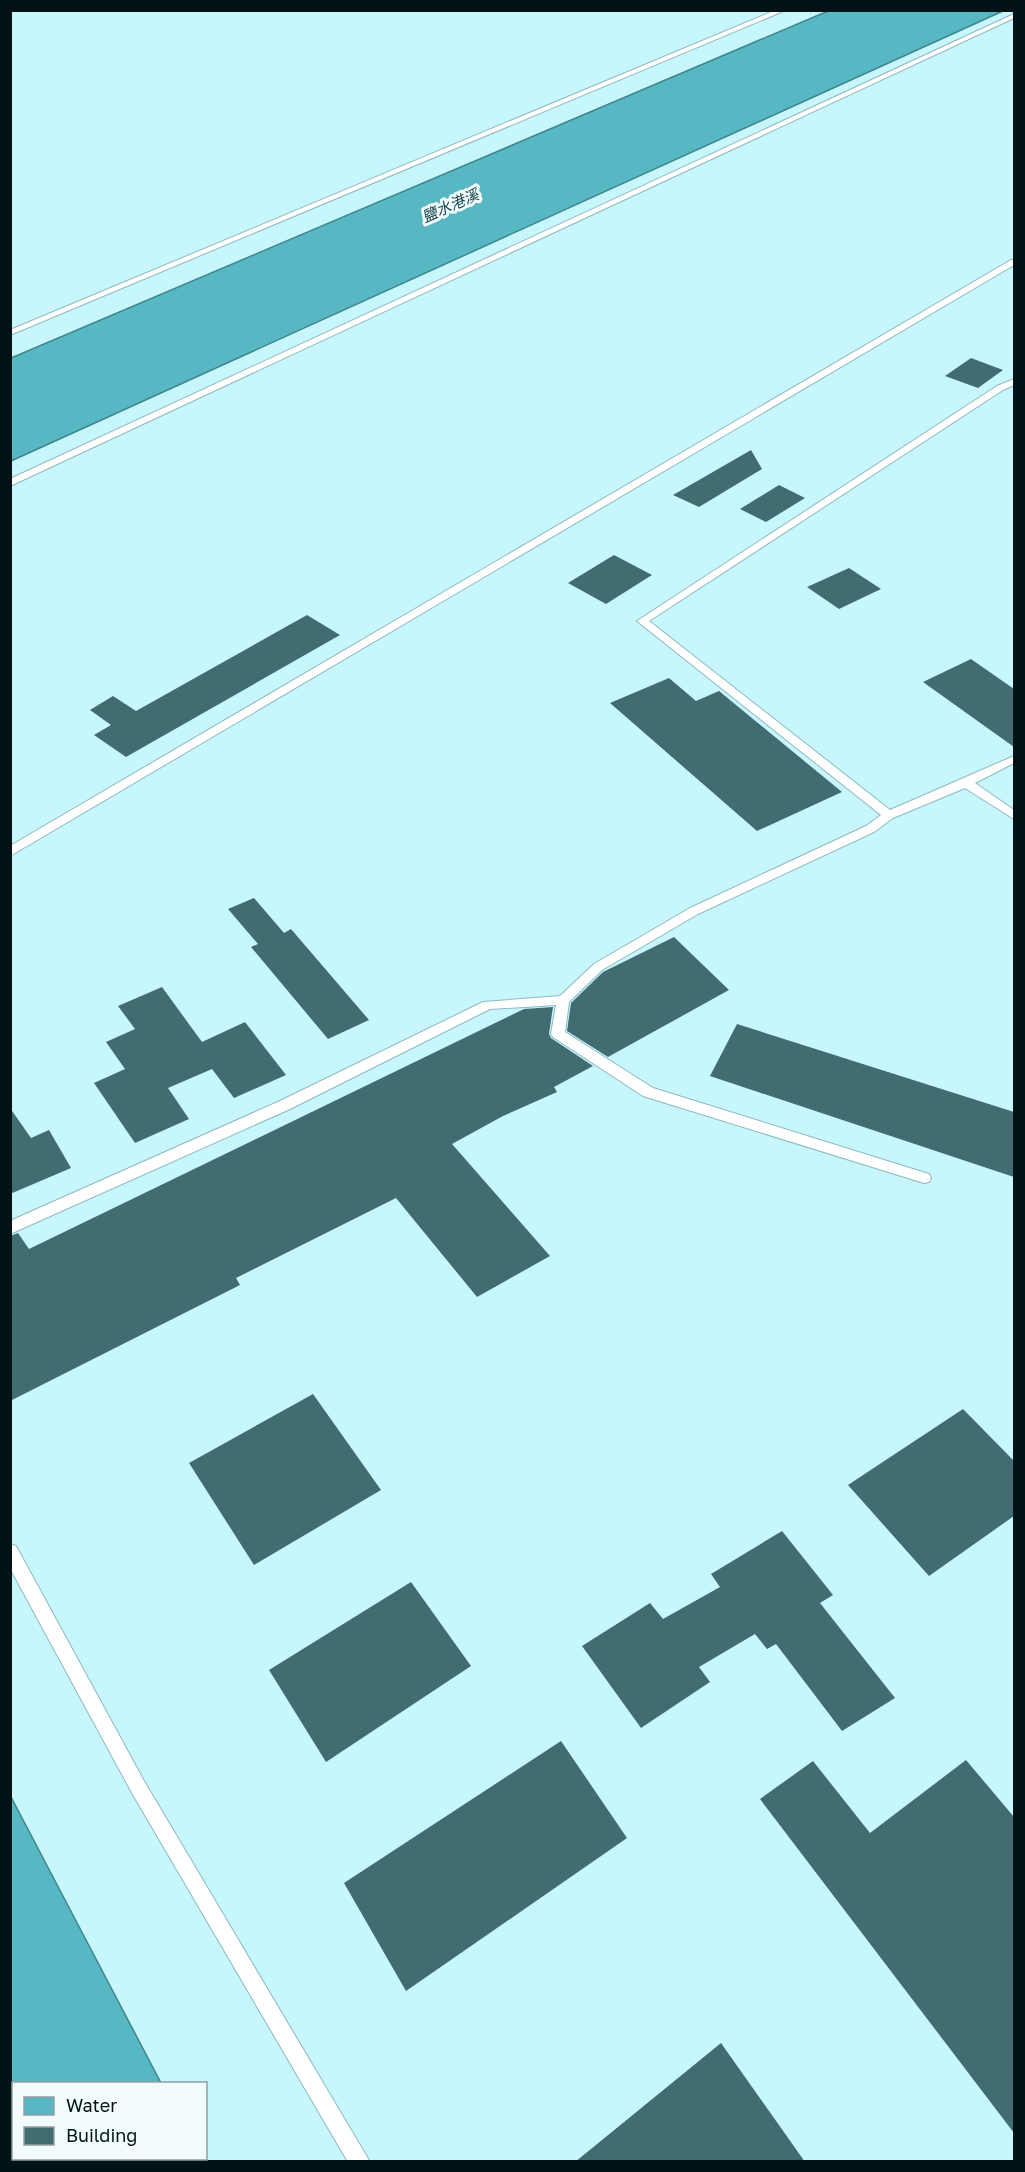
<svg xmlns="http://www.w3.org/2000/svg" width="1025" height="2172" font-family="'Golos Text','Noto Sans TC',sans-serif">
  <style>
    .water { fill: #57b7c3; stroke: #3e868f; stroke-width: 1.5 }
    .building { fill: #406c72 }
    .lines { fill: none; stroke-linecap: round; stroke-linejoin: round }
    .service-casing { stroke: #8cb9c0; stroke-width: 2 }
    .service { fill: #fff; fill-rule: evenodd }
    .labels { text-anchor: middle; dominant-baseline: central; stroke-width: 6; stroke-linejoin: round; paint-order: stroke }
    .far-water-label { font-size: 15px; font-style: italic; fill: #134045; stroke: #f3fcfd }
  </style>
  <rect width="100%" height="100%" fill="#c7f7fd"/>
  <path class="water" d="M828 11H1003L11 461V358Z
    M10 1795 161 2083 14 2084V2158H201L202 2161H11Z"/>
  <path class="building" d="M971 358 1003 370 978 388 945 376Z
    M751 450 762 469 699 507 673 495Z
    M779 485 805 498 766 522 740 509Z
    M614 555 652 575 606 604 568 583Z
    M849 568 881 589 839 609 807 587Z
    M307 615 340 635 126 757 94 735 111 725 90 710 113 696 136 711Z
    M971 659 1014 689V747L923 682Z
    M669 678 696 701 719 691 842 792 757 831 610 703Z
    M254 898 284 933 291 929 369 1020 328 1039 251 947 258 944 228 909Z
    M674 937 729 990 608 1057 567 1031 571 1003 603 972Z
    M162 987 202 1042 245 1022 286 1075 234 1098 212 1069 168 1088 189 1119 135 1143 94 1083 125 1069 106 1042 135 1029 118 1006Z
    M553 1007 549 1034 551 1038 593 1066 554 1087 557 1092 503 1116 452 1144 550 1256 477 1297 396 1198 236 1278 240 1285 10 1401V1236L18 1233 29 1249 524 1009Z
    M737 1024 1014 1112V1177L710 1076Z
    M10 1108 31 1138 49 1130 71 1168 10 1194Z
    M313 1394 381 1490 254 1565 189 1463Z
    M963 1409 1014 1461V1516L929 1576 848 1485Z
    M782 1531 833 1595 820 1603 895 1698 842 1731 776 1644 767 1649 755 1634 699 1667 710 1682 641 1728 582 1646 650 1603 663 1619 720 1587 711 1574Z
    M411 1582 471 1666 326 1762 269 1670Z
    M561 1741 627 1838 406 1991 344 1883Z
    M966 1760 1014 1817V2133L760 1799 813 1761 870 1833Z
    M721 2043 805 2162H575Z"/>
  <g class="lines">
    <defs>
      <path id="service" d="M776 10H786L10 335V330Z
        M1014 14V18L10 486V479Z
        M1011 260H1014V265L10 856V846Z
        M1014 379V385L1003 390 649 621 890 810 1014 756V763L975 783 1014 810V819L965 788 893 818 874 832 698 914 602 970 569 1002 565 1032 653 1088 929 1174 931 1178 929 1182 924 1183 643 1096 553 1037 551 1034 556 1005 490 1009 290 1109 10 1234V1221L280 1101 483 1002 560 996 594 964 690 908 866 826 881 815 637 621 997 386Z
        M10 1544 16 1546 144 1781 370 2162H348L132 1793 10 1568Z"/>
    </defs>
    <use href="#service" class="service-casing"/>
    <use href="#service" class="service"/>
  </g>
  <g class="labels">
    <g class="far-water-label">
      <text transform="translate(450 205) rotate(-24)">鹽水港溪</text>
    </g>
  </g>
  <rect width="1025" height="2172" fill="none" stroke="#021215" stroke-width="24"/>
  <rect x="12" y="2082" width="195" height="78" fill="#f3fcfd" stroke="#939ea0" stroke-width="1.5"/>
  <rect x="24" y="2097" width="30" height="18" fill="#57b7c3" stroke="#939ea0" stroke-width="1.5"/>
  <text x="66" y="2112" font-size="18" fill="#021215">Water</text>
  <rect x="24" y="2127" width="30" height="18" fill="#406c72" stroke="#939ea0" stroke-width="1.5"/>
  <text x="66" y="2142" font-size="18" fill="#021215">Building</text>
</svg>
